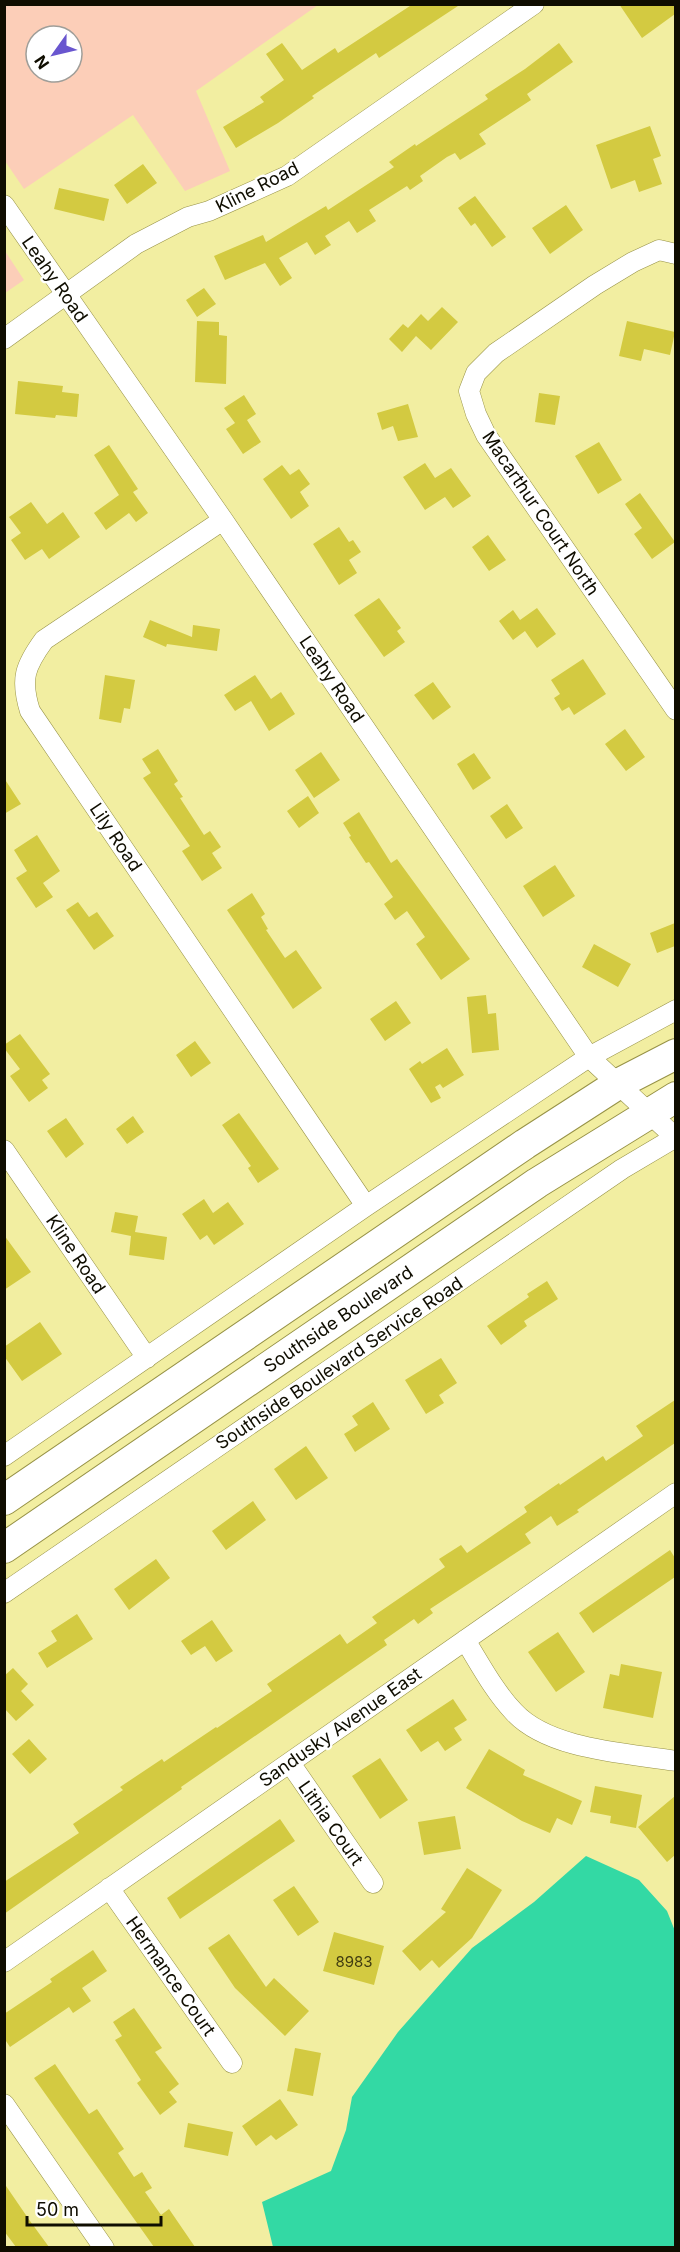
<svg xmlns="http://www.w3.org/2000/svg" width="680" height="2252" font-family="Inter,sans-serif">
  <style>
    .green { fill: #fcceb8; fill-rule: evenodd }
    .water { fill: #33d9a4 }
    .building { fill: #d3ca41 }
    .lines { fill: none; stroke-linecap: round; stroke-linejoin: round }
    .minor-casing { stroke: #979247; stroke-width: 21 }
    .highway-casing { stroke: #979247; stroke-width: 32 }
    .minor { stroke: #fff; stroke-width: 20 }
    .highway { stroke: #fff; stroke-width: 30 }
    .labels { text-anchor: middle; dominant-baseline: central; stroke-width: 4.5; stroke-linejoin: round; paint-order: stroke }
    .number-label { font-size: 15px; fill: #403c10 }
    .street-label { font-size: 18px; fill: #0f0d00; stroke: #fff }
  </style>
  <rect width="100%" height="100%" fill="#f2eea1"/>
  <path class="green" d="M4 5 5 4 318 5 196 91 230 171 185 191 133 115 24 189 5 161ZM36 36H72V72H36Z
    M5 251 24 280 5 293H4Z"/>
  <path class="water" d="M586 1856 639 1880 667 1911 675 1931V2247H273L262 2202 331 2171 346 2130 352 2097 398 2032 472 1948 534 1902Z"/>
  <path class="building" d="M413 4H461L379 58 376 53 312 96 314 98 278 123 236 148 223 127 264 102 260 97 284 80 266 54 282 43 302 70 335 48 338 53Z
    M619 4H675V14L642 38Z
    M559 43 573 62 527 94 531 100 479 134 486 144 460 160 455 153 447 157 420 176 423 181 410 190 407 186 369 210 376 221 357 233 349 221 325 236 331 245 315 255 307 242 279 258 292 278 280 286 265 263 225 280 214 256 263 235 266 242 326 206 328 210 394 167 389 162 415 144 416 146 488 99 485 95 525 69Z
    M650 126 661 156 653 159 662 184 639 192 635 180 611 189 596 145Z
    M143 164 157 183 127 204 114 185Z
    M59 188 109 199 104 221 54 209Z
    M475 196 506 237 492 247 475 223 471 226 458 208Z
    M566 205 583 230 550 254 532 228Z
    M204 288 216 304 197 317 186 300Z
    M442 307 458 322 431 350 416 336 402 352 389 339 403 324 408 328 421 314 428 321Z
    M197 321 219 322V335L227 336 226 384 195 382Z
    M627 321 675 332 670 355 644 349 641 361 619 356Z
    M18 381 63 386 62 392 79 394 77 417 56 415 55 418 15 414Z
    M539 393 560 396 555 425 535 422Z
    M244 395 256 414 247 420 261 442 243 454 226 429 235 423 224 408Z
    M408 404 418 437 398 441 393 426 382 430 377 413Z
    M599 442 622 480 598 494 575 456Z
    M109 445 138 489 133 492 148 513 136 522 129 513 106 530 94 513 119 495 94 455Z
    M425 463 435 478 451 468 471 496 453 508 445 497 425 510 403 477Z
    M282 465 290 475 299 469 310 484 300 492 309 506 291 519 263 479Z
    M640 493 675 542 652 559 634 534 642 528 625 504Z
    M31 502 47 524 63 512 80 537 49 559 42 549 25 560 11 540 21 533 9 517Z
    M339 527 349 542 353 540 361 552 349 560 357 573 339 585 313 544Z
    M488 535 506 560 489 571 472 547Z
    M379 598 401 628 397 631 405 642 384 657 354 615Z
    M537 608 556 634 537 648 525 631 513 640 499 621 513 610 520 620Z
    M150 620 192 637 193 625 220 629 217 651 167 644 166 647 143 637Z
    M583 659 606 694 574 715 569 707 562 711 554 698 560 694 551 680Z
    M105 675 135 680 130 709 124 708 121 723 99 719Z
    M255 675 271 699 281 692 295 714 269 731 251 701 235 711 224 695Z
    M433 682 451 707 433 720 414 695Z
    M625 729 645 757 626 771 605 744Z
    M158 749 178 781 174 784 183 797 180 798 204 835 210 831 221 847 212 853 222 868 202 881 182 851 190 846 143 778 151 773 142 759Z
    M321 752 340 780 314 798 295 770Z
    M474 753 491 778 473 790 457 764Z
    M4 778 21 804 4 814Z
    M308 796 319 813 299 828 287 811Z
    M507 804 523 828 506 839 490 816Z
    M359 812 391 863 397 859 470 959 441 980 416 944 425 937 407 911 395 920 384 904 393 897 369 862 366 863 349 837 351 836 343 823Z
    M37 835 60 871 43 883 53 897 36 908 16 878 27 871 14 850Z
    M555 865 575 896 543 917 523 886Z
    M252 893 265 914 261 917 268 929 266 930 285 958 296 950 322 988 293 1009 227 910Z
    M78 902 89 917 97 912 114 936 94 950 66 910Z
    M675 923V946L657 953 650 933Z
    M594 944 631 964 618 987 582 967Z
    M486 995 488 1014 496 1013 499 1050 472 1053 467 997Z
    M396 1001 411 1023 385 1041 370 1019Z
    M20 1034 50 1074 42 1080 48 1088 29 1102 10 1076 20 1069 4 1048V1045Z
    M195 1041 211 1063 191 1077 176 1055Z
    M447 1048 464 1075 443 1088 440 1084 435 1087 441 1098 431 1103 409 1069 420 1061 422 1064Z
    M239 1113 279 1169 258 1183 248 1168 251 1166 222 1125Z
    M133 1116 144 1132 127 1144 116 1129Z
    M66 1118 84 1144 66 1158 47 1131Z
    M204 1199 213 1213 228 1202 244 1224 214 1245 207 1235 200 1240 182 1214Z
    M115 1212 138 1216 135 1232 167 1237 164 1260 129 1255 131 1236 111 1232Z
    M4 1235 31 1272 4 1290Z
    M547 1281 558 1299 524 1321 527 1326 501 1345 487 1326 529 1297 527 1294Z
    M40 1322 62 1354 22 1381 4 1356V1347Z
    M441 1358 457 1383 439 1395 444 1403 426 1414 405 1380Z
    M675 1400V1443L577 1510 579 1512 557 1526 551 1516 525 1534 531 1543 430 1609 433 1613 418 1624 414 1619 384 1640 387 1645 181 1787 182 1789 4 1914V1882L79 1833 73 1824 123 1790 120 1787 162 1759 164 1762 216 1727 217 1728 272 1691 267 1684 340 1634 347 1644 377 1623 372 1617 445 1567 439 1559 461 1545 467 1553 527 1512 524 1507 559 1483 560 1485 603 1456 606 1461 643 1436 636 1426Z
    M373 1402 390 1429 355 1452 344 1434 358 1425 352 1416Z
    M306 1446 328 1478 296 1500 274 1469Z
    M253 1501 266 1520 226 1550 212 1531Z
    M670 1550 675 1558V1577L593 1633 579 1613Z
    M156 1559 170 1578 129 1610 114 1589Z
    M77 1614 93 1639 47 1668 38 1653 57 1641 51 1631Z
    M212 1620 233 1651 216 1662 205 1646 191 1655 181 1641Z
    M558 1632 585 1672 556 1692 528 1652Z
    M621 1664 662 1672 653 1718 603 1708 610 1674 619 1676Z
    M13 1668 28 1684 21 1691 34 1705 16 1721 4 1708V1676Z
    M453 1699 467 1720 454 1728 462 1740 445 1751 438 1741 421 1752 406 1730Z
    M29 1739 47 1759 30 1774 12 1754Z
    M489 1749 525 1770 523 1775 582 1801 572 1825 557 1818 550 1833 522 1821 466 1788Z
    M380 1758 408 1800 380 1819 352 1776Z
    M595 1786 642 1795 636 1828 610 1823 611 1816 590 1812Z
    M675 1796V1855L667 1862 638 1827Z
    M455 1816 461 1849 424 1855 418 1822Z
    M280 1819 295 1841 180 1919 167 1898Z
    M467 1868 502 1890 472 1938 439 1968 432 1960 420 1971 402 1951 446 1912 441 1909Z
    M294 1886 319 1922 298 1936 273 1900Z
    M334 1932 384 1946 374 1985 323 1971Z
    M229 1934 266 1987 274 1978 309 2011 285 2036 235 1988 208 1948Z
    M93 1950 107 1971 82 1988 91 2001 73 2013 69 2007 10 2047 4 2038V2014L52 1982 50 1979Z
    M134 2008 162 2048 155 2052 179 2084 169 2092 177 2102 160 2115 137 2083 141 2080 115 2040 122 2036 113 2022Z
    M295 2048 321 2053 313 2096 287 2091Z
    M55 2064 89 2114 97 2109 124 2149 118 2153 134 2177 142 2172 152 2188 145 2192 161 2215 169 2209 195 2247H154L34 2078Z
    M280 2099 298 2125 276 2140 271 2135 256 2146 242 2126Z
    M188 2123 233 2132 228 2156 184 2147Z
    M4 2183 30 2221 49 2247H16L4 2231Z"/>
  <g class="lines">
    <defs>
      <path id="minor" d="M4 205 223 520 589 1057 676 1138
        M676 254 659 250 633 262 595 285 496 353 476 373 469 391 476 414 486 435 676 710
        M4 339 136 244 188 217 209 211 287 176 534 4
        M223 520 44 640C25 666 20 679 30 711L366 1206
        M4 1150 147 1358
        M4 1456 366 1206 589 1057 676 1010
        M4 1593 622 1169 676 1137
        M465 1640C480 1664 494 1691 514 1712 549 1750 627 1753 676 1761
        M290 1763 373 1883
        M109 1888 232 2063
        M4 1962 676 1493
        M4 2104 104 2248"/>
      <path id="highway" d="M4 1500 525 1144 618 1084 676 1054
        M4 1548 537 1183 676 1097"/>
    </defs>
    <use href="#minor" class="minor-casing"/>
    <use href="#highway" class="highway-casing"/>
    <use href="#minor" class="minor"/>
    <use href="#highway" class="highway"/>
  </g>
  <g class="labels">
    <g class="number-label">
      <text x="354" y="1961">8983</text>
    </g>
    <g class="street-label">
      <text transform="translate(257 187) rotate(-27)">Kline Road</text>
      <text transform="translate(55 279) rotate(55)">Leahy Road</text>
      <text transform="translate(541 513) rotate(56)">Macarthur Court North</text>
      <text transform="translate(332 679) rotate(56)">Leahy Road</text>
      <text transform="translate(116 837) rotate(56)">Lily Road</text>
      <text transform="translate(76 1254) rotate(56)">Kline Road</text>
      <text transform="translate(338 1319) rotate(-34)">Southside Boulevard</text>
      <text transform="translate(339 1363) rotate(-34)">Southside Boulevard Service Road</text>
      <text transform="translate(340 1727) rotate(-35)">Sandusky Avenue East</text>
      <text transform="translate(331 1823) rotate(55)">Lithia Court</text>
      <text transform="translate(171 1976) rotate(55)">Hermance Court</text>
    </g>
  </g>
  <rect width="680" height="2252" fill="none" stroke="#0f0d00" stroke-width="12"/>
  <g transform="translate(54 54) rotate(236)"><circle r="28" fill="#ffffff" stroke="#9f9e99" stroke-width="1.5"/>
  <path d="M0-4.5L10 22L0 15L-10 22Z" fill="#6956cf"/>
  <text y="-9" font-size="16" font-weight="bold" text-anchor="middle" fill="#0f0d00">N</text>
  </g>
  <path d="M27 2216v9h134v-9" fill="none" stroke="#0f0d00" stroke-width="3"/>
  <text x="36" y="2216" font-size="18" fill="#0f0d00" stroke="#ffffff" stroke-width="4.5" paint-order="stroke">50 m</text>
</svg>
